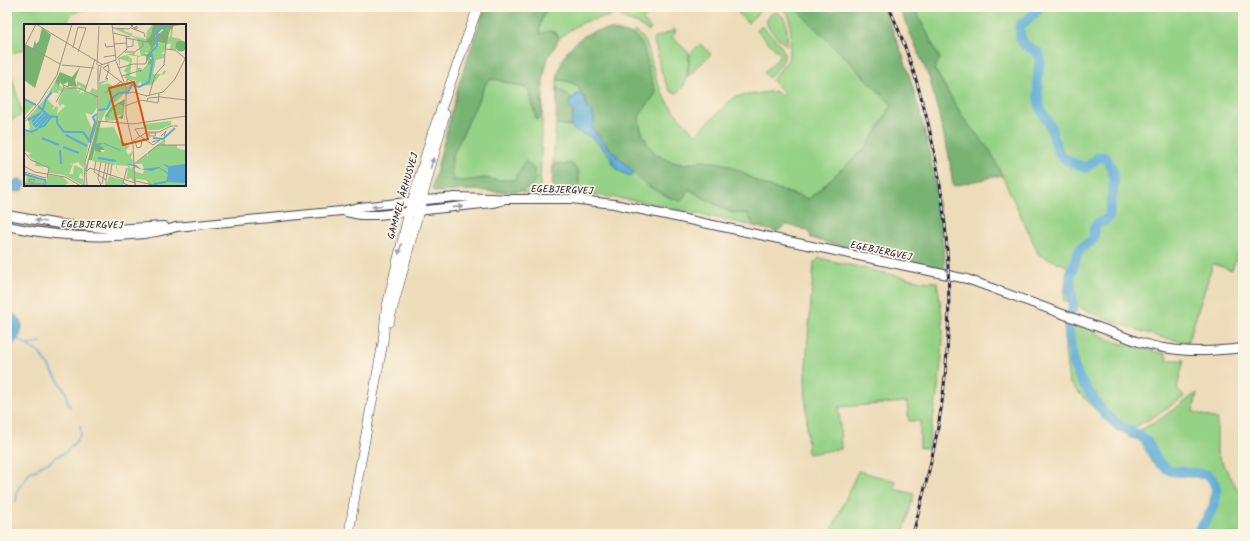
<svg xmlns="http://www.w3.org/2000/svg" width="1250" height="541" font-family="Kalam,sans-serif">
  <style>
    .green { fill: #95d186; stroke: #5c7a60 }
    .forest { fill: #78b373; stroke: #4d6a57 }
    .water { fill: #5caad6; stroke: #3f6688 }
    .lines { fill: none; stroke-linecap: round; stroke-linejoin: round }
    .stream { stroke: #5caad6; stroke-width: 1.5 }
    .river { stroke: #5caad6; stroke-width: 10 }
    .tertiary-casing { stroke: #403e4e; stroke-width: 10 }
    .secondary-casing { stroke: #403e4e; stroke-width: 10 }
    .tertiary { stroke: #fff; stroke-width: 8 }
    .secondary { stroke: #fff; stroke-width: 9 }
    .rail-casing { stroke: #22223b; stroke-width: 3 }
    .rail { stroke: #fcf5e5; stroke-width: 1.5; stroke-dasharray: 4.5; stroke-linecap: butt }
    .oneway { fill: #9c9ca7 }
    .labels { text-anchor: middle; dominant-baseline: central; stroke-width: 3.5; stroke-linejoin: round; paint-order: stroke }
    .street-label { font-size: 10px; fill: #22223b; stroke: #fcf5e5 }
    .inset-river { fill: none; stroke: #5caad6; stroke-width: 2 }
    .inset-road { fill: none; stroke: #9c9287; stroke-width: 1 }
    .view { fill: #d45411; fill-opacity: 0.15; stroke: #d45411; stroke-width: 2 }
    .inset-edge { fill: none; stroke: #22223b; stroke-width: 2 }
  </style>
  <rect width="100%" height="100%" fill="#fcf5e5"/>
  <filter id="ink" filterUnits="userSpaceOnUse"><feTurbulence type="fractalNoise" baseFrequency=".025" numOctaves="2"/><feDisplacementMap in="SourceGraphic" scale="8" xChannelSelector="R" yChannelSelector="G"/><feConvolveMatrix kernelMatrix="1 2 1 2 8 2 1 2 1" color-interpolation-filters="sRGB"/></filter>
  <filter id="wash" filterUnits="userSpaceOnUse"><feTurbulence type="fractalNoise" baseFrequency=".012" numOctaves="4" result="noise"/><feDisplacementMap in="SourceGraphic" scale="16" xChannelSelector="R" yChannelSelector="G"/><feGaussianBlur stdDeviation="0.9" result="paint"/><feColorMatrix in="noise" values="0 0 0 0 0 0 0 0 0 0 0 0 0 0 0 0 0 1.4 0 .05"/><feComposite in="paint" operator="in"/></filter>
  <g filter="url(#wash)">
    <rect width="100%" height="100%" fill="#eddcb9"/>
    <path class="green" d="M7 7H91C81 10 72 11 67 22L68 25H25V49L9 54 7 59 21 110 19 117 7 121Z
      M546 7H614C613 10 612 14 610 16 607 18 587 20 582 23 573 27 566 33 559 39L556 32 549 31 540 34C537 25 544 16 546 7Z
      M621 7H656L643 20 651 29 648 31 638 24 623 19 620 14Z
      M744 7H764L748 23 738 13Z
      M781 7H798V11L892 105 868 145 809 199C794 194 777 190 762 184 752 179 740 170 730 166 719 162 706 160 694 162 690 163 686 165 682 164 655 161 640 142 639 116L656 93 639 40 633 35 635 31C649 40 649 53 653 68 655 75 657 82 660 88 670 109 680 119 696 134L734 97 776 91 781 96 784 92 772 80 788 60 790 48 791 31 789 16Z
      M914 7H1238L1243 16V249L1240 248 1232 270 1213 264 1188 342C1145 337 1104 317 1064 301L1067 266 1039 255 991 152 964 119 934 68 940 59Z
      M777 12C790 19 787 34 787 46 780 39 760 26 769 16 772 13 774 13 777 12Z
      M761 26C766 29 770 35 775 39 792 57 783 62 769 78L764 73 781 55 756 30Z
      M673 28 676 31 672 37 689 53C688 63 688 101 670 91 667 85 664 80 662 73 658 62 658 50 653 39L672 31Z
      M700 44 711 54 688 77 690 54Z
      M494 79 529 89 536 119C544 109 540 106 543 95L540 185 539 189 535 193H523V191L526 187 525 161 514 181 494 180 485 178 464 181 453 180 451 172 452 157 487 81Z
      M557 80C569 81 577 82 581 95L576 94 574 98H571L557 87Z
      M556 124 571 126C576 135 579 131 587 134 591 136 608 153 611 157 612 159 612 161 613 164L633 175V171L646 185 681 201 689 189 700 196 730 212 748 213 754 226 648 203 585 193 579 183 578 170 571 163 564 165 558 163 553 165Z
      M819 258 921 281 937 282C940 300 943 319 943 337 942 374 934 411 928 448H920V421H909L907 402 839 407 841 449 808 454 805 377 814 263Z
      M1064 323 1088 329 1115 342 1166 354 1167 360H1184L1177 388 1184 397 1155 416 1133 428 1117 431 1069 383 1065 351Z
      M1197 393 1193 412 1217 419V454L1243 498V534H1192L1204 519 1209 508 1212 488 1211 482 1205 478 1176 476 1152 463 1142 443 1137 439 1128 437 1160 419Z
      M858 471 896 481 894 489 914 494 903 534H832L831 532Z"/>
    <path class="forest" d="M494 7H546C544 16 538 24 540 34L549 31 556 33 559 39 548 58 543 79V95L541 101 542 111 540 118 537 120 536 119 529 89 494 79 487 81 452 157 451 172 453 180 464 181 485 178 494 180H514L525 161C533 165 535 170 536 179L533 182 532 187H526L523 191 496 192 476 190 434 192 432 188 460 80 485 8 490 10 493 9Z
      M798 7H883C893 31 904 56 911 81 930 143 941 207 945 272L939 270 927 265 832 244 811 238 809 231 797 227 786 225 776 232 754 226 748 214 730 212 700 196 689 189 681 201 670 198 646 185 611 150 600 138 593 129 594 117 587 108 585 97C581 94 581 90 578 87 572 81 565 80 557 80 561 48 586 24 619 31 626 33 634 34 639 40 646 48 647 62 649 72 651 79 654 86 656 93L639 116C640 141 656 161 682 164 686 165 690 163 694 162 706 160 719 162 730 166 740 170 752 179 762 184 777 190 794 194 809 199L868 145 892 105 798 11Z
      M899 7H914L940 59 934 69 964 119 991 152 1002 175 953 186 949 156 930 80Z
      M557 87 571 98 569 103C574 112 573 116 571 126L556 124Z
      M558 163 564 165 571 163 578 170 579 183 585 193 554 190 552 188 553 165Z"/>
    <path class="water" d="M576 94 581 95 585 97 587 108 592 111 594 117 593 129 600 138 611 150 633 171V175L631 176C624 174 617 171 613 164 612 162 612 160 611 158 610 155 597 143 594 139 587 132 576 136 571 126L573 117V109L569 106 571 98H574Z
      M20 179 25 182V186L23 190C17 192 12 193 8 188 9 182 15 180 20 179Z
      M7 311C30 320 23 337 7 350Z"/>
    <g class="lines">
      <path class="stream" d="M18 339 39 353 42 356 66 392 67 400 70 407
        M27 345 41 342
        M16 502 17 492 19 487 23 483 30 472 36 470 43 464 50 462 54 458 65 453 79 438 81 433 80 425"/>
      <path class="river" d="M1039 7C1036 15 1025 20 1019 27 1022 45 1021 44 1038 52L1040 57C1038 75 1035 95 1042 112 1045 117 1049 122 1051 128 1054 136 1055 147 1060 154 1065 162 1078 165 1086 168L1099 157H1105L1113 170 1114 182 1109 217 1104 221 1097 223 1094 228V236L1091 241 1081 248 1078 252 1070 278 1073 306 1069 321V334L1074 366 1081 381 1105 414 1121 427 1140 435 1146 440 1159 463 1171 471 1197 473 1208 475C1210 477 1213 480 1214 483 1222 500 1206 521 1196 534"/>
    </g>
  </g>
  <g filter="url(#ink)">
    <g class="lines">
      <defs>
        <path id="tertiary" d="M346 212 360 215H378L492 203 501 201
          M7 215 59 224 114 229 164 226
          M7 226C52 236 98 239 144 234 155 232 166 231 176 227L341 211 360 207 455 197 491 198 507 199H571L614 204 967 279 1139 342C1147 344 1156 347 1164 348 1190 353 1216 351 1243 348"/>
        <path id="secondary" d="M389 322 445 114
          M349 534 357 483 383 342 386 310 398 259 409 212 432 134 478 7"/>
      </defs>
      <use href="#tertiary" class="tertiary-casing"/>
      <use href="#secondary" class="secondary-casing"/>
      <use href="#tertiary" class="tertiary"/>
      <use href="#secondary" class="secondary"/>
      <defs>
        <path id="rail" d="M889 7C942 128 959 264 943 395 937 442 925 488 913 534"/>
      </defs>
      <use href="#rail" class="rail-casing"/>
      <use href="#rail" class="rail"/>
    </g>
    <defs><path id="oneway-solid" d="M-6-.8H1V-3.2L6.5 0L1 3.2V.8H-6Z"/></defs>
    <g class="oneway">
      <use href="#oneway-solid" transform="translate(432 163) rotate(-75)"/>
      <use href="#oneway-solid" transform="translate(377 206) rotate(174)"/>
      <use href="#oneway-solid" transform="translate(458 207) rotate(-6)"/>
      <use href="#oneway-solid" transform="translate(40 221) rotate(-170)"/>
      <use href="#oneway-solid" transform="translate(400 249) rotate(104)"/>
    </g>
  </g>
  <g class="labels">
    <g class="street-label">
      <text transform="translate(562 190) rotate(2)">EGEBJERGVEJ</text>
      <text transform="translate(403 196) rotate(-74)">GAMMEL ÅRHUSVEJ</text>
      <text transform="translate(92 225) rotate(1)">EGEBJERGVEJ</text>
      <text transform="translate(881 251) rotate(12)">EGEBJERGVEJ</text>
    </g>
  </g>
  <g transform="translate(24 24)">
    <rect width="162" height="162" fill="#eddcb9"/>
    <path d="M129 0 127 11 122 16 124 19 132 23 134 19 143 20V12L146 13 147 6 149 5 148 13 157 15 152 26 146 25 147 20H143L142 25 137 30H141L140 34 132 36 129 50H138L140 46 142 47 140 51 137 50 128 61 118 62 117 57 113 61H108L102 69V63L113 57 100 54 103 49 100 47 106 38 96 35V44L94 34 110 28 111 31 117 32 113 15 91 5 100 4V7L109 10 108 12 122 15 123 7ZM126 23 129 33 115 50 118 44H114V33L122 31 121 28 125 30ZM103 31 113 32 112 53 106 52 108 35ZM84 56V57L77 60V61L84 59 89 62 97 60 102 63 101 69 83 86 77 97 75 96V58ZM53 57 63 62 61 67 57 65 55 70 59 68V70L61 67 65 70 68 64 73 66 74 82 68 91 62 89V92L68 104 67 110 74 86 72 104 67 118H65L59 144 54 138 46 141V145V141H49L45 150H49L50 141 59 145V152L56 149 55 154 59 155 60 162 40 151 24 149 25 143 11 142 12 139 4 131 8 129 0 127V107L5 106 6 103 4 96 0 98 22 74 31 58 40 65 51 63 54 67 57 63 55 61 53 63ZM35 66 38 69 34 79 36 83 38 80 41 82 33 90 34 83 32 82 28 87 30 82 23 75 28 68 37 70 34 68ZM0 72 4 79 11 80 0 92ZM94 80 99 82V90L93 92 95 96 81 97V92ZM147 97V101L134 106H123L120 100ZM90 103 96 116 106 122 102 126 104 131 109 127 107 134 110 138 105 143 108 145 107 143H111L109 156 110 147 119 150 120 145 118 140H111L123 130 124 133V128L141 115V121H153V124L161 126 162 122V162H126L122 156 112 155V162L107 154 104 155 100 153H103L104 142 92 141 95 151 92 144V138L91 141 68 137 71 127 79 129 81 126 72 120 75 104ZM0 149 22 158 24 151 39 153 45 159 38 162 1 161 3 153ZM85 152 99 156 100 162H82Z" fill="#95d186" fill-rule="evenodd"/>
    <path d="M129 0H157L150 1 148 6 145 5 143 20 134 18V10L140 6 137 5 131 11 133 19 126 27 129 33H126L125 39 126 35H130L126 41 124 40 125 33 122 40V32L118 31 124 30 127 23 122 16 127 11ZM18 3 27 11 11 64 0 56V20L9 24 11 16 12 20 15 17ZM151.5 22a5.5 5.5 0 1 1 11 0a5.5 5.5 0 1 1-11 0ZM56 43 51 56 53 63 44 62V58L38 61 36 58 35 62 31 58 36 48 48 53ZM101 75 99 95 94 94 99 90V82L94 80 84 91 86 94 81 92 78 97 81 92 87 83ZM74 97H77L72 121 75 120 81 126H76L79 129 71 127V124L68 136H65L63 147H61Z" fill="#78b373"/>
    <path d="M79 119H80L97 126V127L101 139 112 141 117 145 135 143 144 149V144L139 140 146 142 162 140V159L142 158 144 150 135 144 128 147 116 145 101 139 97 127 80 120 79 119 76 121H72L67 120Z" fill="#5caad6"/>
    <path class="inset-river" d="M132 10 141 0M0 75 12 81M14 82 25 92 33 93V99L40 108H59L67 119M74 86 83 85 88 74 95 69 104 68 108 61 115 63 125 58 129 36 127 28 133 22V11M18 88 22 75 28 68M4 96 15 90M8 98 17 88M9 101 21 89M11 103 23 91M15 103 25 92M14 104 20 102 28 92M1 106 7 108 14 105M42 111 63 122M18 114 35 121M129 114 139 115 151 104M66 116 71 98 69 93 73 90M39 123 55 129M36 126 37 140M74 134 92 137M0 150 21 156 22 159M130 160 142 158"/>
    <path class="inset-road" d="M12 0 79 41M88 0 92 36M107 1 110 4 113 5V2L110 4M89 4 105 5 110 0M107 4 120 9 121 13M89 9 106 13M102 14 123 18 131 15V10L137 11 142 17 140 41 131 51 125 72M142 17 147 2 158 0M81 19 82 23 91 22M0 20 36 40M90 20 102 19M103 23 109 22V15M0 24 12 0M49 24 54 3 62 4 54 28M142 25 151 26 162 35M101 28H111L119 22V18M80 33 92 31M93 34 103 25 102 12M92 37 102 63V91L109 121M38 41 70 44M73 41 75 2M84 41 79 44 101 61M74 42 92 36M95 44 109 40H121L124 35M98 52 118 46 116 48M81 55H84L82 54 85 46 84 39M75 57 77 42M101 60 104 61 108 57 103 55V60M40 64H54L74 73M61 67 71 35M81 69 98 57M102 70 109 68 123 72M122 72 139 68 151 55 162 33M136 73 162 76M123 77 124 74 136 73M32 78 40 64 39 61 45 63M101 82 117 76 134 79 135 70M0 96 15 79 33 51 48 0M74 97 109 100 162 92M132 109H125V112H131L132 108M116 112 129 121 136 116 128 118M137 112 142 107 140 112M116 113 111 105 120 104M109 117 123 108H135L147 102H154M111 117 113 124 117 123 118 115M109 121 111 162M0 128 7 136 25 144 23 154M72 137 70 148 82 156V162M77 138 74 154 77 162M110 140 134 121H162M0 142 11 148 41 153 57 162M103 144 99 159 106 162M0 148 22 154M86 152 88 140M82 156 85 139M112 157 133 162M8 158H5V155L11 156 8 160M0 160H23M78 160 82 139M60 162 61 138 74 94V42M63 162 62 148 66 144 111 159"/>
    <path class="view" d="M110 58 124 115 99 121 85 64Z"/>
    <rect width="162" height="162" class="inset-edge"/>
  </g>
  <rect width="1250" height="541" fill="none" stroke="#fcf5e5" stroke-width="24"/>
</svg>
